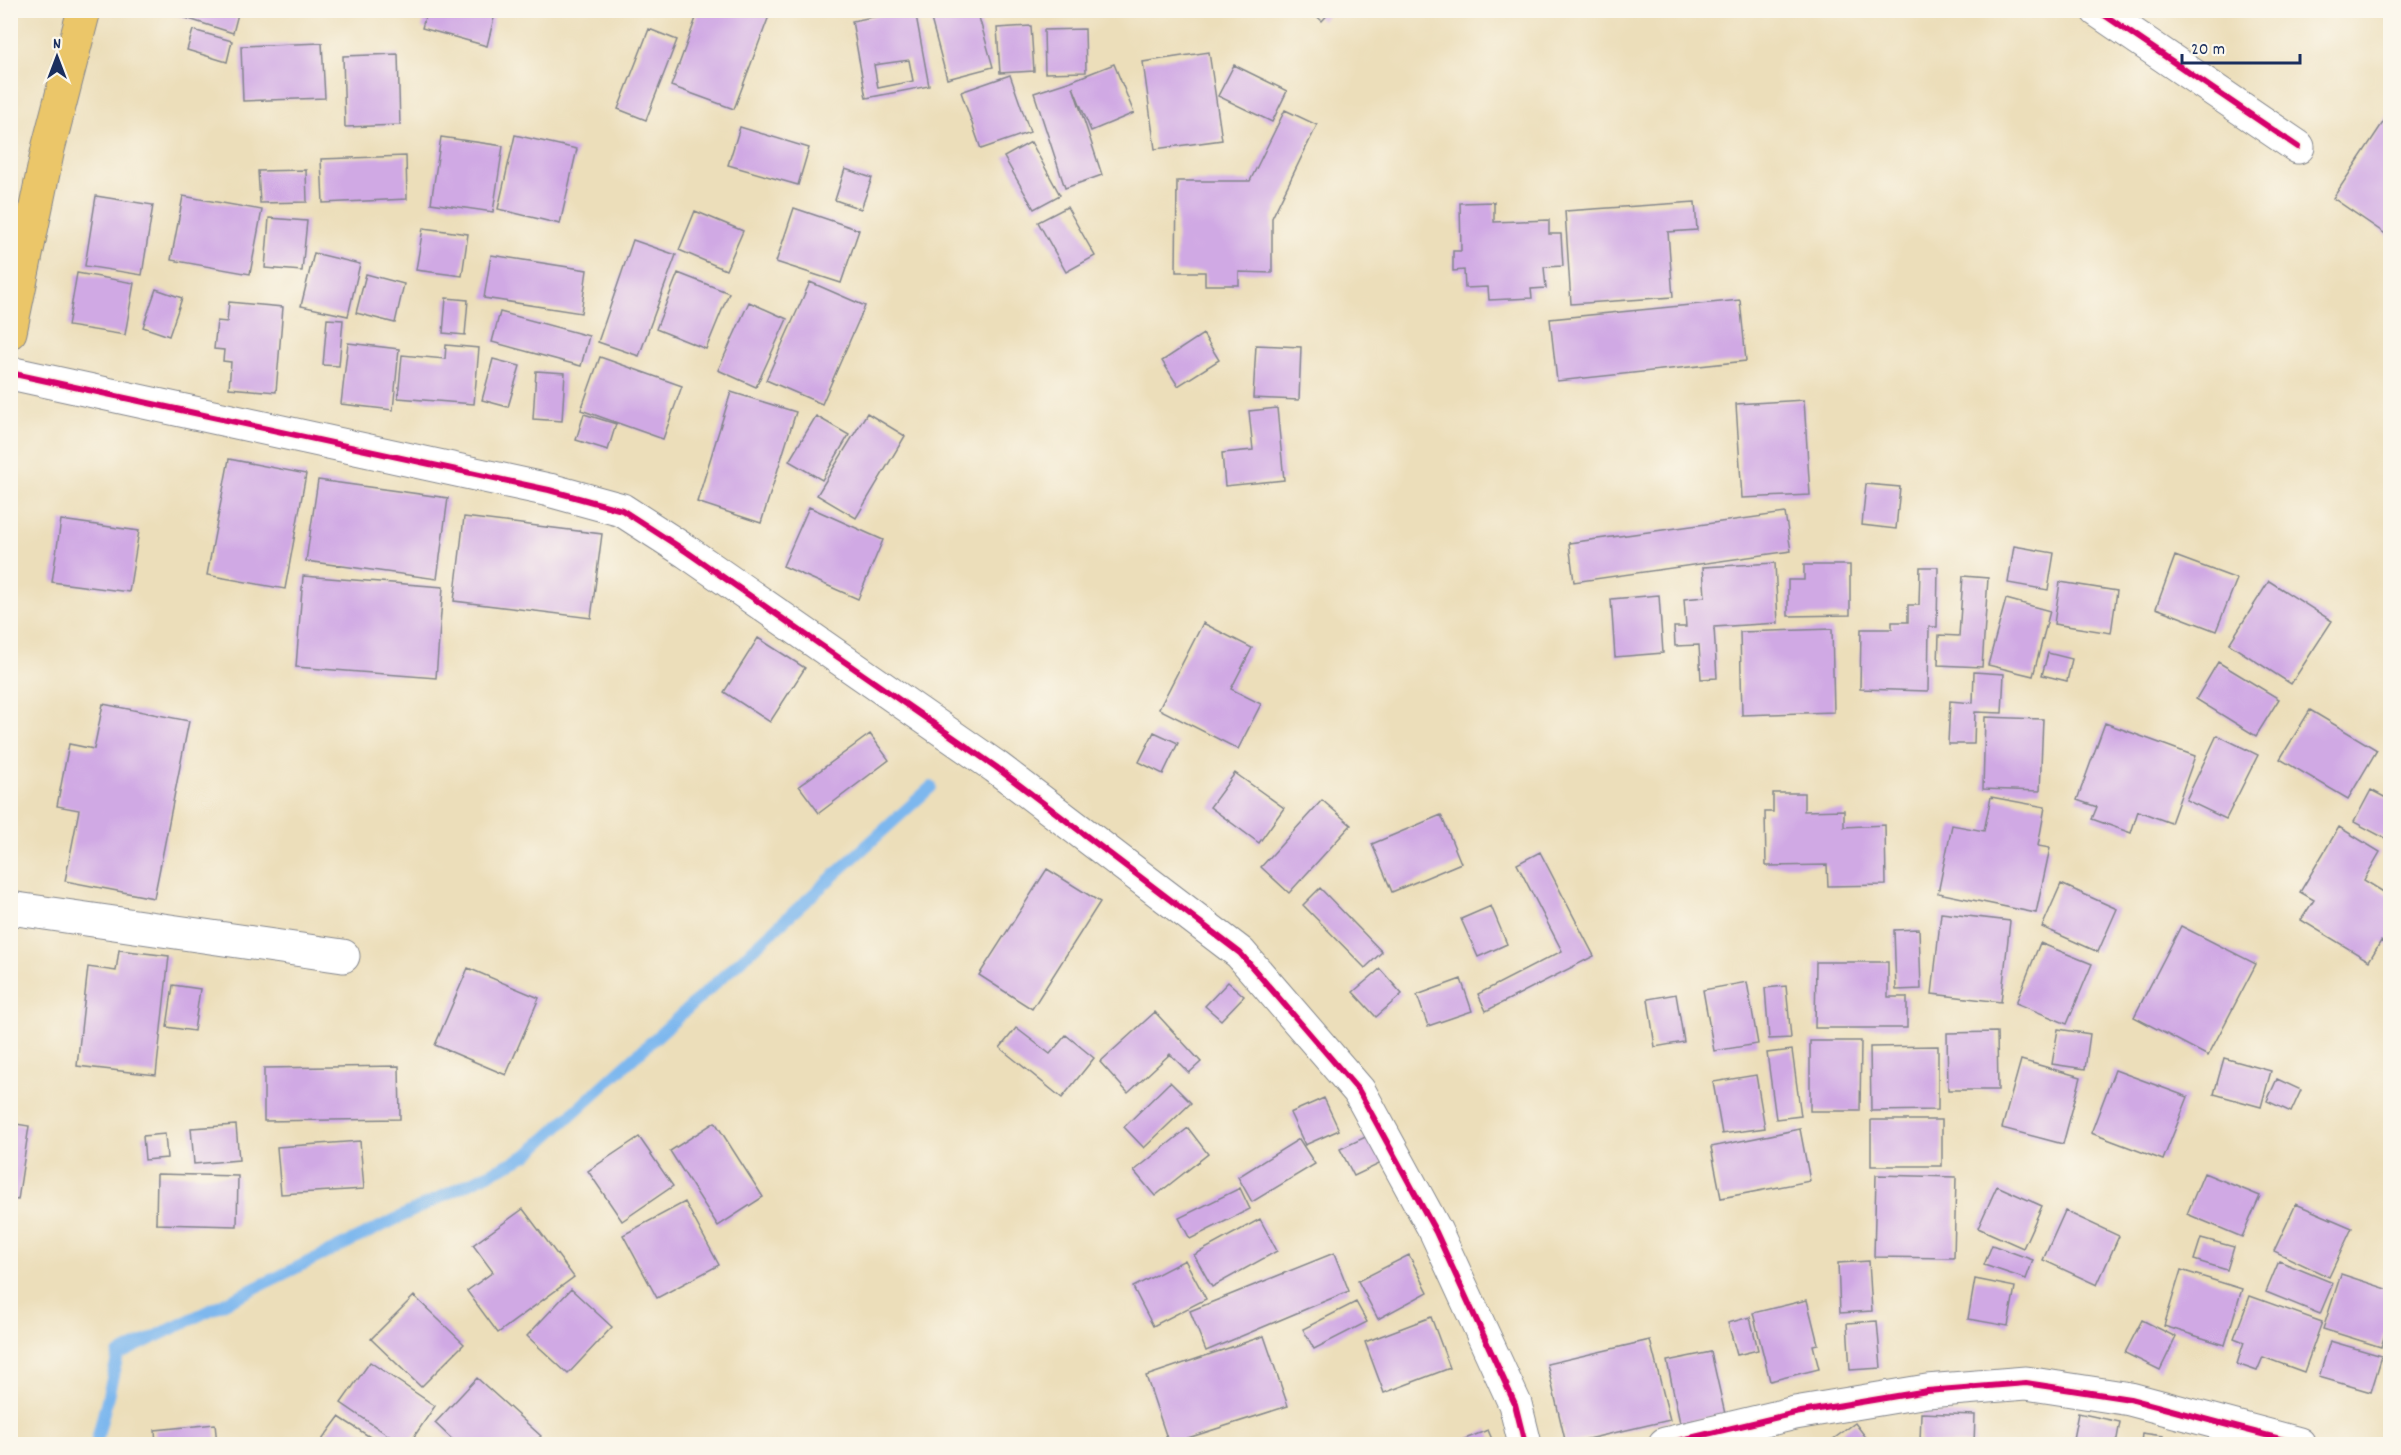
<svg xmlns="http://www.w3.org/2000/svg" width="2401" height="1455" font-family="Dekko,sans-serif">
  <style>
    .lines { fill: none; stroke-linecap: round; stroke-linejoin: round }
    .stream { stroke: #7db7ee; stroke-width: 12 }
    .building { fill: #d0a9e4; fill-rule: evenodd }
    .minor-casing { stroke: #84868c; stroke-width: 35 }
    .major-casing { stroke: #84868c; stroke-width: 35 }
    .minor { stroke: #fff; stroke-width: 33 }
    .major { stroke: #ebc669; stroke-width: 33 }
    .cycleway-casing { stroke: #fbf7ec; stroke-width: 10 }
    .cycleway { stroke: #d6006c; stroke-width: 6 }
  </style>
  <rect width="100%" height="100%" fill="#fbf7ec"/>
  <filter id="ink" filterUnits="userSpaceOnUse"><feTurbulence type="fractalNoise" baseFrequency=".0167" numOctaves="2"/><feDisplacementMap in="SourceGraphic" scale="12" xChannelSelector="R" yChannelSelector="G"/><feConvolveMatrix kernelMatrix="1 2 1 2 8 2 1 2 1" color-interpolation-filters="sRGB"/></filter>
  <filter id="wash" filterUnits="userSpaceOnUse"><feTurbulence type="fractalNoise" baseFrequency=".008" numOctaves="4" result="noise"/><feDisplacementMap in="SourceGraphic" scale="24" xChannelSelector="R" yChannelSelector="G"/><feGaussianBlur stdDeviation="1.35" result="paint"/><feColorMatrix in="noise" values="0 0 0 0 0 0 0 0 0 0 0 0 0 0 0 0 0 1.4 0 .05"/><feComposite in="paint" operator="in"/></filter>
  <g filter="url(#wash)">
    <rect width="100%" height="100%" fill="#ecdeba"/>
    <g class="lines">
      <path class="stream" d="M96 1444 118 1355 527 1155 931 787"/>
    </g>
    <g id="blocks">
      <path class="building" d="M171 10H239L233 33 170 13Z
        M427 10H496L487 46 422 28Z
        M699 10H752L769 16 734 109 671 86Z
        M908 10H915L929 86 866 98 852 21ZM909 60 913 81 878 88 874 65Z
        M964 10H977L993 67 947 79 931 19Z
        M1310 10H1332L1322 21Z
        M1031 26 1034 71 1000 73 997 28Z
        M649 29 677 40 646 120 618 109Z
        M1085 29 1086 72 1045 73 1044 30Z
        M193 30 232 41 227 62 187 50Z
        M322 43 325 98 243 101 241 46Z
        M1209 52 1222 140 1155 149 1143 62Z
        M398 54 400 125 345 127 343 56Z
        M1114 64 1134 113 1091 131 1073 87 1102 175 1065 188 1034 93 1071 81Z
        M1234 65 1287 91 1272 122 1218 96Z
        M1010 75 1030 132 981 149 961 92Z
        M1285 110 1317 125 1272 218V273L1239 272V285H1205V272H1176L1177 181H1250Z
        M2390 112V237L2333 198Z
        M740 127 809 148 798 185 728 165Z
        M515 135 577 149 560 224 498 209Z
        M441 137 503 146 493 212 431 203Z
        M1031 142 1060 195 1034 209 1004 157Z
        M406 156 407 199 323 203 321 159Z
        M845 169 872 178 861 209 835 200Z
        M306 170 307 202 260 203 258 171Z
        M96 196 153 205 142 275 85 266Z
        M183 196 262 210 250 274 171 260Z
        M1494 202V222L1549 220V234H1561L1563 266 1544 267 1546 288 1531 289 1532 298 1489 300 1488 287 1465 288 1464 270 1453 271V251H1461L1460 203Z
        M1695 202 1697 230 1668 232 1673 297 1571 304 1565 211Z
        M1067 207 1095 256 1066 272 1038 222Z
        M794 208 859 230 841 283 776 262Z
        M695 211 743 231 726 270 679 250Z
        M269 218 307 221 302 271 265 268Z
        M423 228 468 234 462 276 416 270Z
        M633 240 676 255 639 356 598 342Z
        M314 253 360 264 348 316 301 306Z
        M491 255 587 270 581 313 484 298Z
        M77 273 134 283 125 335 68 326Z
        M678 273 729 293 706 349 656 329Z
        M366 274 404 284 395 323 356 313Z
        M810 282 865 306 822 404 766 380Z
        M156 289 182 298 169 336 143 327Z
        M446 298 468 300 465 335 443 333Z
        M1740 300 1746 361 1557 381 1550 319Z
        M229 302 283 307 276 392 229 388 231 362 223 361 224 350 214 349 217 321 227 322Z
        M749 302 787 319 756 387 718 370Z
        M500 312 589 336 581 366 492 342Z
        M327 319 343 320 339 366 323 365Z
        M1203 334 1219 360 1178 386 1162 361Z
        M348 343 399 349 393 410 341 404Z
        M446 345 479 348 474 404 398 398 402 355 445 359Z
        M1256 345 1301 347 1299 400 1253 398Z
        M600 357 682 386 663 439 581 410Z
        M493 359 520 366 508 407 482 400Z
        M536 371 565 373 562 421 533 419Z
        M731 392 796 412 761 523 697 502Z
        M1804 400 1810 495 1742 498 1736 404Z
        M1277 408 1284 480 1225 486 1222 453 1253 450 1249 411Z
        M867 413 905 436 856 518 817 495Z
        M584 414 616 424 608 450 576 440Z
        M816 416 849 435 822 480 789 461Z
        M229 459 306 474 285 589 207 575Z
        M318 480 448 498 437 579 306 561Z
        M1866 484 1900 487 1896 529 1862 525Z
        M809 507 883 540 858 599 783 566Z
        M1785 513 1791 551 1574 582 1569 543Z
        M464 517 602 534 591 618 454 601Z
        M61 520 139 531 129 592 52 582Z
        M2014 546 2054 553 2048 590 2008 583Z
        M2175 556 2237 579 2216 631 2156 608Z
        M1775 563 1778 623 1714 627 1717 678 1701 679 1699 645 1675 646 1674 627H1686L1684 599 1705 597 1703 567Z
        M1804 565H1850V615L1788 616V580H1804Z
        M1920 567H1938L1937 627H1929L1928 691 1860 689 1861 629H1892V622H1908V605H1919Z
        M303 576 443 587 436 678 296 667Z
        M1963 576 1988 578 1982 667 1938 665 1939 635 1959 636Z
        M2269 581 2332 621 2291 684 2229 644Z
        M2060 582 2117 591 2111 633 2054 624Z
        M1659 595 1663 653 1615 657 1611 599Z
        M2006 599 2050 611 2033 676 1988 665Z
        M1203 623 1252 648 1231 689 1261 704 1238 749 1159 709Z
        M1832 629 1834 712 1742 715 1740 632Z
        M758 638 805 668 770 722 724 692Z
        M2048 653 2072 659 2067 681 2042 675Z
        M2218 662 2279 699 2256 736 2196 699Z
        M1974 672 2004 674 2002 713 1975 712 1974 744H1948L1950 701 1973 703Z
        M103 704 189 721 154 898 65 881 79 810 57 806 69 744 94 749Z
        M2310 710 2377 750 2348 799 2280 759Z
        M1985 717 2043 719 2040 791 1983 789Z
        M2105 723 2195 756 2171 823 2138 811 2131 833 2092 819 2097 807 2077 800Z
        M1154 732 1178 743 1163 774 1139 762Z
        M870 734 889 760 819 813 799 786Z
        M2217 735 2258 755 2226 819 2186 800Z
        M1235 773 1284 808 1259 843 1210 807Z
        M2371 790 2390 800V841L2354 822Z
        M1773 793H1804V811L1844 810V827L1885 825 1886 885 1828 886 1827 865 1766 866 1765 812H1773Z
        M1991 797 2045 807 2038 846 2050 848 2036 913 1938 893 1952 825 1984 831Z
        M1322 800 1351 825 1289 893 1261 867Z
        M1441 815 1461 863 1392 892 1372 844Z
        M2339 827 2380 852 2364 880 2390 896V947L2381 941 2369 961 2301 920 2314 900 2300 892Z
        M1540 852 1594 956 1486 1011 1478 994 1562 951 1517 864Z
        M1047 869 1100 902 1032 1009 979 975Z
        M2061 884 2117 909 2098 952 2042 927Z
        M1320 888 1382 952 1365 968 1303 905Z
        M1491 906 1507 944 1478 957 1461 919Z
        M1941 913 2010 921 2001 1002 1932 994Z
        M2181 926 2256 964 2208 1056 2134 1017Z
        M1919 929 1921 989 1896 990 1894 930Z
        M2040 943 2092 964 2067 1024 2016 1003Z
        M119 950 169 956 156 1075 77 1066 88 967 116 971Z
        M1816 962H1888V997H1907V1028H1815Z
        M468 968 539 998 506 1075 435 1045Z
        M1380 969 1402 994 1376 1017 1353 992Z
        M1461 979 1472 1011 1428 1026 1417 995Z
        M1228 982 1244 996 1221 1020 1205 1006Z
        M1747 982 1758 1044 1714 1051 1703 990Z
        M173 985 200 989 194 1031 167 1027Z
        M1786 986 1791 1038 1769 1039 1765 988Z
        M1676 994 1684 1042 1655 1047 1648 999Z
        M1155 1012 1201 1062 1189 1073 1170 1054 1128 1093 1100 1062Z
        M1016 1028 1050 1054 1066 1035 1094 1058 1062 1098 1000 1048Z
        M2058 1029 2090 1034 2085 1069 2052 1064Z
        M1997 1032 1998 1090H1948L1947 1033Z
        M1810 1041H1861L1860 1111H1810Z
        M1938 1046V1110L1871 1111 1870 1047Z
        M1792 1050 1801 1116 1776 1119 1767 1053Z
        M2224 1058 2271 1071 2261 1107 2214 1094Z
        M2021 1060 2081 1077 2063 1144 2002 1128Z
        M399 1066 400 1119 264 1121V1068Z
        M2115 1070 2188 1097 2163 1160 2091 1133Z
        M1756 1075 1765 1128 1722 1134 1713 1082Z
        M2277 1079 2301 1090 2291 1112 2267 1101Z
        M1170 1082 1191 1103 1144 1148 1124 1127Z
        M1324 1098 1339 1130 1305 1145 1290 1113Z
        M1871 1120H1942V1166H1871Z
        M715 1122 763 1197 718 1226 670 1151Z
        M10 1123 29 1126 18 1200 10 1199Z
        M236 1125 239 1160 194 1164 191 1128Z
        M1188 1128 1208 1154 1155 1196 1134 1171Z
        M1800 1129 1810 1181 1721 1198 1711 1147Z
        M1376 1132 1390 1159 1354 1176 1340 1149Z
        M165 1134 167 1158 145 1160 143 1136Z
        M639 1137 673 1186 622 1221 588 1171Z
        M1299 1139 1315 1164 1252 1202 1238 1177Z
        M360 1141 364 1189 281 1194 277 1147Z
        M2204 1173 2260 1196 2242 1237 2187 1214Z
        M157 1174 238 1176 237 1226 156 1224Z
        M1876 1175 1956 1177 1954 1258 1874 1257Z
        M1997 1186 2042 1206 2023 1248 1978 1228Z
        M1240 1188 1250 1209 1190 1239 1179 1218Z
        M685 1202 719 1265 657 1298 623 1235Z
        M2296 1204 2352 1228 2329 1277 2274 1251Z
        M523 1209 574 1277 498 1333 467 1291 493 1272 473 1245Z
        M2065 1211 2119 1236 2097 1285 2043 1260Z
        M1260 1219 1277 1251 1212 1287 1194 1255Z
        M2201 1238 2234 1247 2227 1270 2194 1260Z
        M1992 1245 2033 1260 2026 1279 1984 1265Z
        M1334 1253 1349 1291 1206 1351 1190 1311Z
        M1409 1255 1428 1292 1378 1319 1358 1281Z
        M1185 1260 1206 1299 1153 1326 1133 1287Z
        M1869 1261 1872 1311 1840 1313 1838 1263Z
        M2279 1261 2333 1283 2320 1314 2266 1292Z
        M2181 1270 2242 1289 2225 1345 2164 1326Z
        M2341 1274 2390 1290V1319L2381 1347 2323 1329Z
        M1975 1279 2015 1287 2008 1326 1968 1319Z
        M571 1289 612 1327 568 1374 527 1336Z
        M414 1296 464 1344 421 1387 371 1339Z
        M2250 1296 2322 1322 2304 1372 2263 1357 2257 1371 2237 1364 2244 1342 2234 1338Z
        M1807 1300 1818 1344 1813 1345 1819 1369 1770 1381 1753 1313Z
        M1356 1302 1367 1322 1314 1349 1303 1329Z
        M1431 1317 1450 1368 1384 1393 1365 1342Z
        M1750 1317 1758 1350 1737 1355 1728 1323Z
        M2142 1320 2176 1337 2160 1370 2125 1353Z
        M1877 1321 1881 1368 1850 1370 1847 1323Z
        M1264 1336 1288 1406 1169 1444 1146 1376Z
        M1650 1340 1670 1420 1566 1444 1547 1364Z
        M2330 1341 2382 1356 2371 1392 2319 1377Z
        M1711 1352 1725 1414 1680 1423 1667 1361Z
        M370 1362 435 1406 409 1444H401L341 1403Z
        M477 1378 541 1436 533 1444H457L435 1423Z
        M1921 1413 1975 1415 1974 1444 1920 1443Z
        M2078 1413 2120 1422 2116 1444H2072Z
        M339 1417 381 1444H319Z
        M1855 1423 1871 1444H1836L1832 1440Z
        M215 1424 217 1444H156L155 1430Z
        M1488 1430 1494 1444H1452Z
        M2142 1433 2163 1436 2162 1444H2141Z"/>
    </g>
  </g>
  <g filter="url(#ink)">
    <use href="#blocks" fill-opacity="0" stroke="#84868c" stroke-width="1.5"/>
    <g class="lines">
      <defs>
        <path id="minor" d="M2097 10 2298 147
          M10 373 549 490 622 510 687 552 996 767 1240 953 1359 1091 1436 1232 1515 1404 1525 1444
          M10 908 343 956
          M1665 1444 1795 1413 1927 1391 2026 1383 2130 1399 2299 1444"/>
        <path id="major" d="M10 332 48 149 84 10"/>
      </defs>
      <use href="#minor" class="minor-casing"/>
      <use href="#major" class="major-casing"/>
      <use href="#minor" class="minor"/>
      <use href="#major" class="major"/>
      <defs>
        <path id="cycleway" d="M2097 10 2298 147
          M10 373 549 490 622 510 687 552 996 767 1240 953 1359 1091 1436 1232 1515 1404 1525 1444
          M1665 1444 1795 1413 1927 1391 2026 1383 2130 1399 2299 1444"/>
      </defs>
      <use href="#cycleway" class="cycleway-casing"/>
      <use href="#cycleway" class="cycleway"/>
    </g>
  </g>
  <rect width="2401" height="1455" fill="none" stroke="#fbf7ec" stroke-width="36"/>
  <g transform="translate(57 57)" stroke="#fbf7ec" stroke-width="4.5" paint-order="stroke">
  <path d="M0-4.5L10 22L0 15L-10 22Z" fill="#1b2f5e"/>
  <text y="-9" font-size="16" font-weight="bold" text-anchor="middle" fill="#1b2f5e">N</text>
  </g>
  <path d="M2182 54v9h118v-9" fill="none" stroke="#1b2f5e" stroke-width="3"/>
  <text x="2191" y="54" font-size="18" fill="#1b2f5e" stroke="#fbf7ec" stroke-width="4.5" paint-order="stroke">20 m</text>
</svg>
